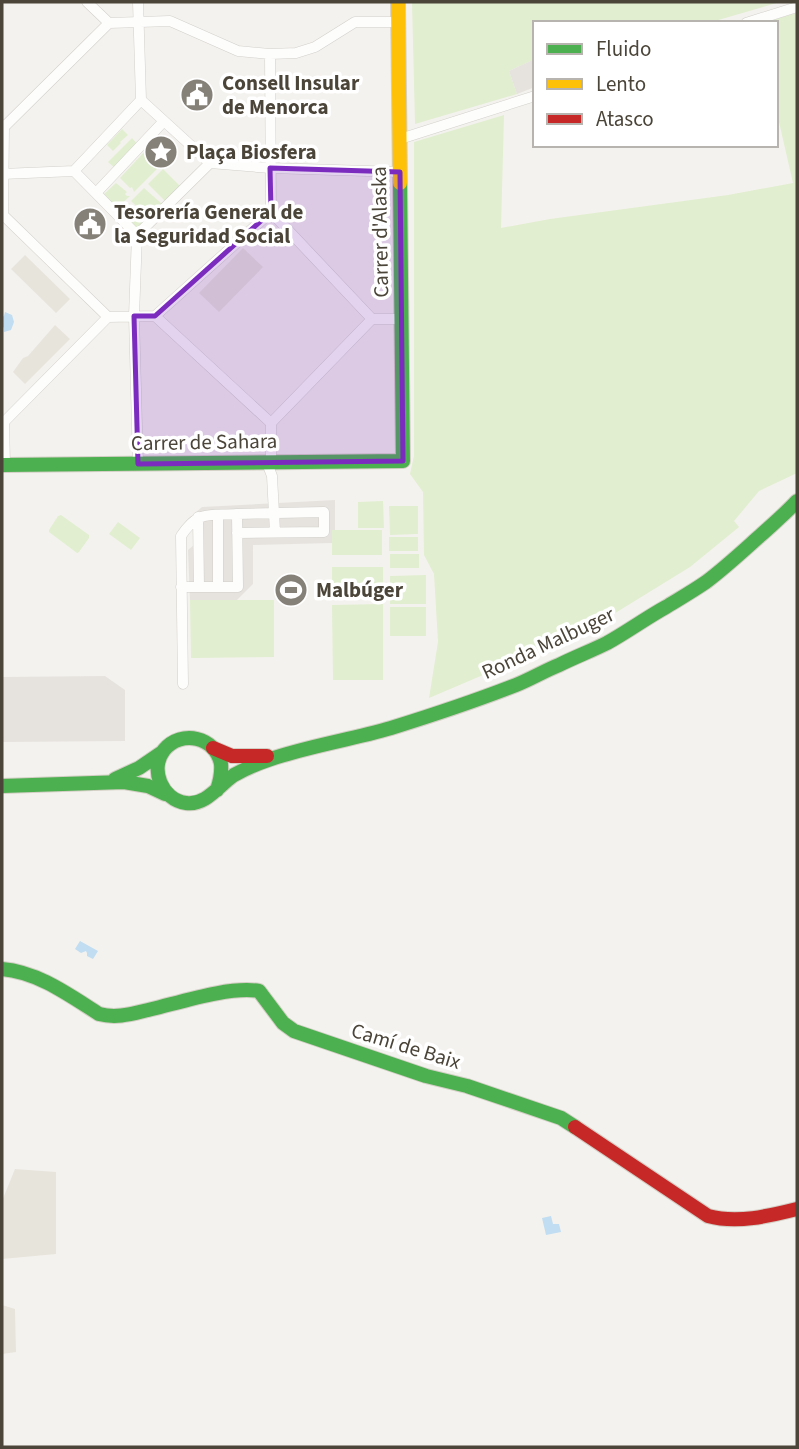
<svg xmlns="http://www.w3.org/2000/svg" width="799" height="1449" font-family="'Source Sans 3',sans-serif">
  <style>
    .residential { fill: #e7e4dc }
    .green { fill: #e1eecf }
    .parking { fill: #e6e3df }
    .water { fill: #c0ddf1 }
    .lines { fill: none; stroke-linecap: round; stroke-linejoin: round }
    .street-casing { stroke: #d2d0cb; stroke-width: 11 }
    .fast-casing { stroke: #d3cfc5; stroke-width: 16 }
    .slow-casing { stroke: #d3cfc5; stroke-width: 16 }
    .jam-casing { stroke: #d3cfc5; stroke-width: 16 }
    .street { stroke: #fdfdfc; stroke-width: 10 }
    .fast { stroke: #4caf50; stroke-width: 14 }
    .slow { stroke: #ffc107; stroke-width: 14 }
    .jam { stroke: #c62828; stroke-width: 14 }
    .marked { fill: #7b2cbf; fill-opacity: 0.2; stroke: #7b2cbf; stroke-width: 5; stroke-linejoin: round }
    .labels { text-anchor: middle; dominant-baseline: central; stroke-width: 7; stroke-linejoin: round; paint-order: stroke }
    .poi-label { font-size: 21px; font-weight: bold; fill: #4b4439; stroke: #fff; text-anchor: start }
    .street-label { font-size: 21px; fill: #4b4439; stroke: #fff }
  </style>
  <rect width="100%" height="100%" fill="#f4f2ee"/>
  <path class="residential" d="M243 248 263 267 219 312 199 293Z
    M25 255 70 299 56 313 11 269Z
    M55 325 70 339 25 384 13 372 23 358 28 356Z
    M15 1169 56 1172V1254L2 1259V1201Z
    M2 1305 15 1309 16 1352 2 1354Z"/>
  <path class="green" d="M412 2H780L708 23H535V59L509 71 517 94 415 124Z
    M797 13V473L759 491 734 521 739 527 690 567 612 615 516 661 429 698 438 642 434 574 424 555 423 492 410 474 414 456V142L504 115 501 228 550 219 728 195 793 183 776 109V23H762Z
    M122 129 128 135 120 142 121 143 113 151 107 145Z
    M132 138 138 145 115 168 108 162Z
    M145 151 160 166 134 192 132 187 130 188 120 178Z
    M163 169 180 186 165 201 148 184Z
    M116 183 127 192 125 194 127 196H130L115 210 102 196Z
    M144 188 162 204 149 218 131 201Z
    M129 203 146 221 136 231 119 213Z
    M383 501 384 528H358V502Z
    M389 506H418V534L390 535Z
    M61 515 89 535V538L79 552 77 553 49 532V530L58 516Z
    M118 522 140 538 131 550 109 534Z
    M332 530H382V555H332Z
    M389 537H418V551H389Z
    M390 554H419V568H390Z
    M332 567H383V592H332Z
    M426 575V604H390V576Z
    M190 600H274V657L191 658Z
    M383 604V680H333L332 605Z
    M390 607H426V636H390Z"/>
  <path class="parking" d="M535 59V87L517 94 509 71Z
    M335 500V530H332V543L253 545V584L237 600H190L188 550 195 544 196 532 193 527 185 524 188 519 202 507Z
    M105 676 125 690V741L2 742V677Z"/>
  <path class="water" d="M5 312 12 315 14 322 11 330 4 332V328L2 326V317L4 316Z
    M80 941 98 951 93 959 87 956V953L86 951 81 953 75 949Z
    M551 1216 553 1224H559L561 1232 546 1235 542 1218Z"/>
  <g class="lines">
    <defs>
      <path id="street" d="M138 2 141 100
        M109 23 170 21 238 51 270 54 296 53 315 47 355 22H398
        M746 23 797 7
        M270 54 271 212
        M141 100 210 163
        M2 125 4 127 109 23 87 2
        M400 139 535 96
        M210 163 270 168 400 172
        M74 171 141 100
        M74 171 137 235
        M2 174 74 171
        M96 193 164 121
        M3 215 4 127
        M2 217 3 215 108 317 4 422 2 421
        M137 235 134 316 138 464
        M137 235 210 163
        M108 317 155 316 271 212 372 319 271 423 155 316
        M372 319H402
        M4 422 5 465
        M271 423V463
        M267 463 272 476 275 532
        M237 514 324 512V532L237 533
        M198 517 199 587
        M181 587H238L237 514C208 516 198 510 181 536L183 684
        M218 587V516"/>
      <path id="fast" d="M2 465 403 461 400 183
        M115 779 139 768 161 753
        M2 786 124 782 148 786 165 794
        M217 790C220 781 222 774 221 764 216 737 181 729 164 750 149 769 162 800 186 803 206 806 219 785 234 775 245 769 256 764 268 760 308 746 350 740 391 728 433 715 475 701 516 685 531 679 544 671 559 665 575 657 591 651 607 643 627 632 646 618 666 607 679 599 693 591 706 582 726 567 744 550 762 534 774 523 786 513 797 501
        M2 969C38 972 69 995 99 1014 118 1019 134 1013 152 1009 181 1002 230 986 259 991L283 1023 294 1031 426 1076 467 1086 561 1118 575 1127"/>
      <path id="slow" d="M398 2 400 183"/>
      <path id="jam" d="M213 748 232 756H267
        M575 1127 708 1216C737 1224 769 1216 797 1209"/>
    </defs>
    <use href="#street" class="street-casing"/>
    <use href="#fast" class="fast-casing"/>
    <use href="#slow" class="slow-casing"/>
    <use href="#jam" class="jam-casing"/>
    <use href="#street" class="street"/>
    <use href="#fast" class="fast"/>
    <use href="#slow" class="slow"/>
    <use href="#jam" class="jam"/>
  </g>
  <path class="marked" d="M270 168 400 172 403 461 138 464 134 316H155L271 212Z"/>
  <defs>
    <symbol id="civic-disc" viewBox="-11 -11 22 22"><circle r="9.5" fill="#868178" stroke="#fff"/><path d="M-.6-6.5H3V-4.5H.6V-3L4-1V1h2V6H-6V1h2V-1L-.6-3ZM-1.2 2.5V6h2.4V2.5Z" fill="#fff"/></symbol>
    <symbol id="sight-disc" viewBox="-11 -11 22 22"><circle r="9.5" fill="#868178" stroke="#fff"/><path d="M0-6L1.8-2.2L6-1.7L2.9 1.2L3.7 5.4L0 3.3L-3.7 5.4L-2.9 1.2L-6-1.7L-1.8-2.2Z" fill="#fff"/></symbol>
    <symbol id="stadium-disc" viewBox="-11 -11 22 22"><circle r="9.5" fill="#868178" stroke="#fff"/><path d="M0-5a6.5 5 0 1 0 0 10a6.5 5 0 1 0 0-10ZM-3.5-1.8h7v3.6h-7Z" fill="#fff"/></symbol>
  </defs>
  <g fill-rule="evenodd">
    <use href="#civic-disc" x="178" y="76" width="38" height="38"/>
    <use href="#sight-disc" x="142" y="133" width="38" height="38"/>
    <use href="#civic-disc" x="71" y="205" width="38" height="38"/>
    <use href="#stadium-disc" x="272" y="571" width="38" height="38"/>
  </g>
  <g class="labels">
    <g class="poi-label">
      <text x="222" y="83">Consell Insular<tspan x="222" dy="24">de Menorca</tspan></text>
      <text x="186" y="152">Plaça Biosfera</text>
      <text x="114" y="212">Tesorería General de<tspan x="114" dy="24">la Seguridad Social</tspan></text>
      <text x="316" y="590">Malbúger</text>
    </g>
    <g class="street-label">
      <text transform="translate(380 232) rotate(-91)">Carrer d'Alaska</text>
      <text transform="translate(204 442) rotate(-1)">Carrer de Sahara</text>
      <text transform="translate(548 643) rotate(-25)">Ronda Malbuger</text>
      <text transform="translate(406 1046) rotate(17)">Camí de Baix</text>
    </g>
  </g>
  <rect width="799" height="1449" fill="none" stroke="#4b4439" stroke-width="7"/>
  <rect x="533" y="21" width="245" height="126" fill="#ffffff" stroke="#b7b4b0" stroke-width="2"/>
  <rect x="547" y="44" width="35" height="10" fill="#4caf50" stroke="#b7b4b0" stroke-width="2"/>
  <text x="596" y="56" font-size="21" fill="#4b4439">Fluido</text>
  <rect x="547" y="79" width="35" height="10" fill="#ffc107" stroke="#b7b4b0" stroke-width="2"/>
  <text x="596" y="91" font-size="21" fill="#4b4439">Lento</text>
  <rect x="547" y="114" width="35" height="10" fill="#c62828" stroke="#b7b4b0" stroke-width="2"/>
  <text x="596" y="126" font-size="21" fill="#4b4439">Atasco</text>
</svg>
